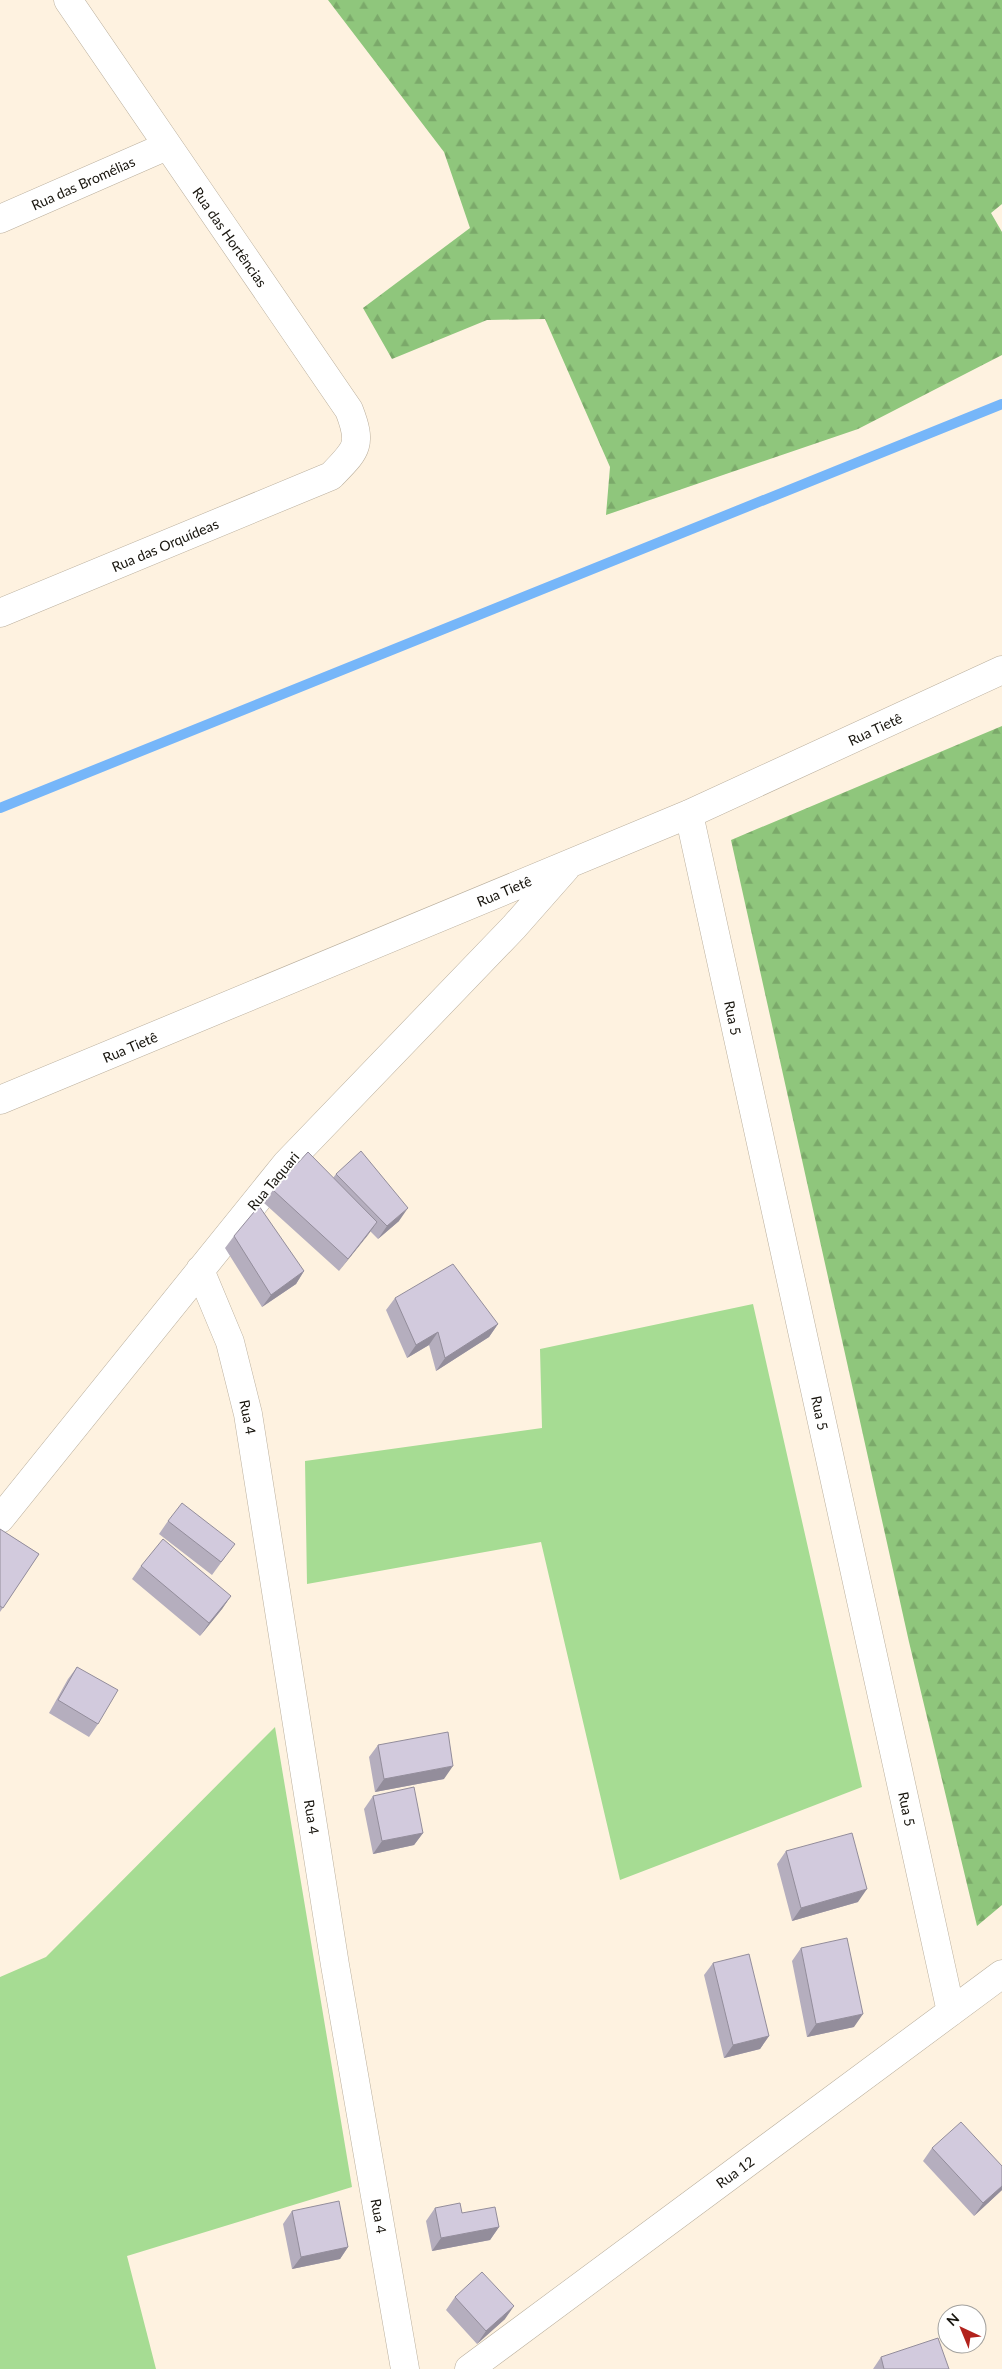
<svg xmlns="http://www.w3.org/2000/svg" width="1002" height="2369" font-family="Lato,sans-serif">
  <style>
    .grass { fill: #a6dc93 }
    .forest { fill: url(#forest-firs) }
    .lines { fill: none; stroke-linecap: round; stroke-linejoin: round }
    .stream { stroke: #76b6f9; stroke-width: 10 }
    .street-casing { stroke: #baaf9d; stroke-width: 29 }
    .street { stroke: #fff; stroke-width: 28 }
    .wall { fill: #b5aebe }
    .shaded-wall { fill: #938d9b }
    .building { fill: #d2cadd; stroke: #938d9b }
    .labels { text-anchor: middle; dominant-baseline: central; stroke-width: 4; stroke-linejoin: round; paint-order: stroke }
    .street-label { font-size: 14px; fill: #17140d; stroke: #fff }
  </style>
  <defs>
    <pattern id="forest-firs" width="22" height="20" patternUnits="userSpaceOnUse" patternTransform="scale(1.25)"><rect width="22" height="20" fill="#8fc67c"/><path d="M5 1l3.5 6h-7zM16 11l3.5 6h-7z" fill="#7ba96a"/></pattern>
  </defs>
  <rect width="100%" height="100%" fill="#fef2e0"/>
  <path class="grass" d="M753 1304 862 1787 620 1880 541 1542 307 1584 305 1461 542 1428 540 1349Z
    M275 1727 352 2187 127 2256 156 2369H0V1977L46 1957Z"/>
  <path class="forest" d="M328 0H1002V204L991 213 1002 232V355L858 429 606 515 610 467 545 319 487 320 392 359 363 308 470 228 444 152Z
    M1002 726V1905L977 1926 909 1642 731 840Z"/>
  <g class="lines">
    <path class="stream" d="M0 808 1002 404"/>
    <defs>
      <path id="street" d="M0 219 167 146
        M0 613 331 476C356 450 363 446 349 410L68 0
        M689 814 951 2012
        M0 1100 689 814 1002 670
        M200 1270 230 1342 248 1414 335 1965 405 2369
        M0 1519 286 1164 514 927 566 868
        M469 2369 1002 1974"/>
    </defs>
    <use href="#street" class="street-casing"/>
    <use href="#street" class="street"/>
  </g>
  <path class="wall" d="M336 1174 399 1221 378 1239 370 1231 339 1271 264 1203 273 1190 333 1178Z
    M234 1236 304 1271 296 1284 262 1307 225 1248Z
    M395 1298 498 1324 489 1337 436 1371 429 1345 407 1358 386 1310Z
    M168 1521 226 1556 212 1575 159 1534Z
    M0 1529 39 1554 0 1612Z
    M141 1566 231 1596 222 1609 200 1636 132 1579Z
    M77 1667 98 1724 89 1737 49 1713 68 1679Z
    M378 1745 444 1779 375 1792 369 1757Z
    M373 1796 423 1833 414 1845 373 1854 364 1809Z
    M786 1851 858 1902 792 1921 777 1864Z
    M801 1948 854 2027 807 2037 792 1961Z
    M713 1963 769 2036 760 2049 724 2058 704 1975Z
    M932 2148 1002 2190 974 2216 923 2161Z
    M435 2208 462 2213 499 2227 490 2240 432 2251 426 2221Z
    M292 2211 348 2247 340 2259 292 2269 283 2224Z
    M455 2297 505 2319 477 2344 446 2310Z
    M881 2357 949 2369H873Z"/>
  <path class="shaded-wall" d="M408 1208 399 1221 378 1239 387 1226Z
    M377 1222 368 1235 339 1271 348 1259Z
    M304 1271 296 1284 262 1307 271 1295Z
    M498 1324 489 1337 436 1371 445 1358Z
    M438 1332 429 1345 407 1358 416 1345Z
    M231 1596 222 1609 200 1636 209 1623Z
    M453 1766 444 1779 375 1792 384 1779Z
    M423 1833 414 1845 373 1854 382 1841Z
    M867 1889 858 1902 792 1921 801 1908Z
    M863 2014 854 2027 807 2037 816 2024Z
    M769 2036 760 2049 724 2058 733 2045Z
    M1002 2186V2190L974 2216 983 2203Z
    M499 2227 490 2240 432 2251 441 2238Z
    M348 2247 340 2259 292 2269 301 2257Z
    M514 2306 505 2319 477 2344 486 2331Z"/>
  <path class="building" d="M361 1151 408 1208 387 1226 336 1174Z
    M308 1152 377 1222 348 1259 273 1190Z
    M259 1206 304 1271 271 1295 234 1236Z
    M453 1264 498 1324 445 1358 438 1332 416 1345 395 1298Z
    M182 1503 235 1544 221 1562 168 1521Z
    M0 1529 39 1554 3 1608 0 1606Z
    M163 1539 231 1596 209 1623 141 1566Z
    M77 1667 118 1690 98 1724 58 1700Z
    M448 1732 453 1766 384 1779 378 1745Z
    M414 1787 423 1833 382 1841 373 1796Z
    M852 1833 867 1889 801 1908 786 1851Z
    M847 1938 863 2014 816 2024 801 1948Z
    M749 1954 769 2036 733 2045 713 1963Z
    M961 2122 1002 2166V2186L983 2203 932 2148Z
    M339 2201 348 2247 301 2257 292 2211Z
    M460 2203 462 2213 495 2207 499 2227 441 2238 435 2208Z
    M482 2272 514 2306 486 2331 455 2297Z
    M938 2338 949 2369H884L881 2357Z"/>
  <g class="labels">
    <g class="street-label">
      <text transform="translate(83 183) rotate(-24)">Rua das Bromélias</text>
      <text transform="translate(230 237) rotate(55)">Rua das Hortências</text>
      <text transform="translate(165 545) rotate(-23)">Rua das Orquídeas</text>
      <text transform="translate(875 729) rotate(-25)">Rua Tietê</text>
      <text transform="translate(504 891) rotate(-23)">Rua Tietê</text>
      <text transform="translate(733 1018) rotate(78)">Rua 5</text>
      <text transform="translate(130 1047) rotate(-23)">Rua Tietê</text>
      <text transform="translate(273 1181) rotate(-50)">Rua Taquari</text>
      <text transform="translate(820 1413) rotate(78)">Rua 5</text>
      <text transform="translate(248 1417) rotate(79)">Rua 4</text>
      <text transform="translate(907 1809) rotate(78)">Rua 5</text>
      <text transform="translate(312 1817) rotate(81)">Rua 4</text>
      <text transform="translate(735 2172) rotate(-36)">Rua 12</text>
      <text transform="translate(379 2216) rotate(80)">Rua 4</text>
    </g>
  </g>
  <g transform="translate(962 2329) rotate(316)"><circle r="24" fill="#ffffff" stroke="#a2a19e"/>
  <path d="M0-4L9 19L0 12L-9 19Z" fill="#b2221c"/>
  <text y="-8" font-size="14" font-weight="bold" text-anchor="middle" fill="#17140d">N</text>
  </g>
</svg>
